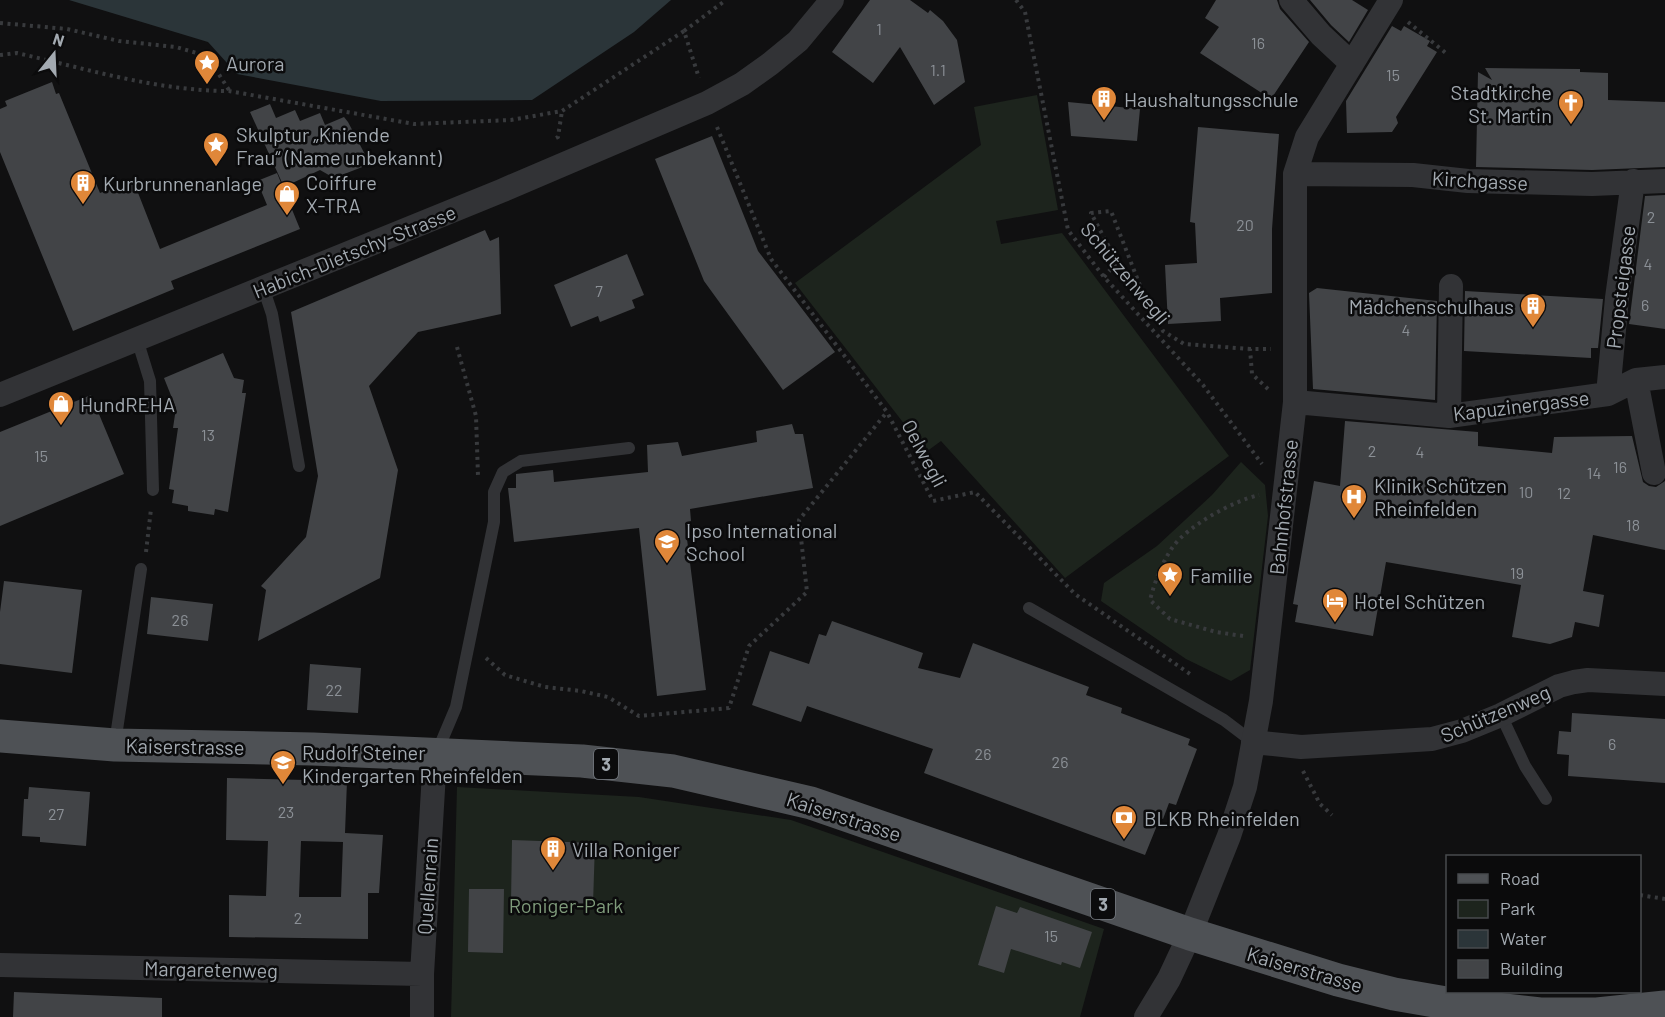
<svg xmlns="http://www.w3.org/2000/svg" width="1665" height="1017" font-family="Barlow,sans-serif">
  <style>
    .green { fill: #1d241d }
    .water { fill: #2b3539 }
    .building { fill: #424447; fill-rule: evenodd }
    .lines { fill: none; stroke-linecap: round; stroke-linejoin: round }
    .path { stroke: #383a3d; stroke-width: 4; stroke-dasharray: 3 4.5; stroke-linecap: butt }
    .lane { stroke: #323336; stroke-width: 12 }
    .street { stroke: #323336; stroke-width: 24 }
    .primary { stroke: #4e5155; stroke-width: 33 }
    .labels { text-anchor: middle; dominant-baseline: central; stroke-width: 5; stroke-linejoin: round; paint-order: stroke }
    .number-label { font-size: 16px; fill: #8b9096 }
    .shield { fill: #0b0b0c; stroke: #757a80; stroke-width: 1.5 }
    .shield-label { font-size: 18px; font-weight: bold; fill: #a3aab1 }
    .poi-label { font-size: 20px; fill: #a3aab1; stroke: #0b0b0c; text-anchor: start }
    .street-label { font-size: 20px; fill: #a3aab1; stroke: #0b0b0c }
    .park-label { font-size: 20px; fill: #7f9b7b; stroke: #0b0b0c }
  </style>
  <rect width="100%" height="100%" fill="#101011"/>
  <path class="green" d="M1037 95 1058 210 996 221 1001 244 1062 233 1229 456 1065 578 941 441 926 452 795 283 981 145 974 107Z
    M1241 462 1265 485 1268 516 1250 670 1231 681 1186 659 1101 601 1104 583 1157 546 1212 495Z
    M457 787 639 797 791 820 1104 929 1080 1017H451Z"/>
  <path class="water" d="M69 0H671L634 32 532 100 381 101 237 74 208 42Z"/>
  <path class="building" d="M870 0H910L928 13 930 10 943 21 957 40 965 82 934 105 900 47 873 83 832 52Z
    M1216 0H1277L1280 9 1309 42 1271 99 1200 53 1219 27 1205 18Z
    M1310 0H1352L1368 10 1349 42 1331 25Z
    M1392 26 1401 31 1404 26 1430 41 1427 46 1437 52 1396 117 1398 123 1392 132 1347 133 1346 101Z
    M1485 68 1580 69V72L1608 73V100L1665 102V167L1592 170 1476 167 1478 72 1492 80Z
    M52 82 56 94 59 93 100 193 133 180 160 249 267 205 257 181 277 173 300 229 171 281 174 289 73 331 0 152V109L7 106 5 101Z
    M1068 102 1140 109 1137 141 1071 136Z
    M270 104 276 118 295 110 300 121 320 113 325 125 344 117 348 122 370 164 334 178 320 170 284 187 250 112Z
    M1198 127 1279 134 1272 229V293L1220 298 1221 321 1168 324 1165 265 1197 263 1195 223 1190 222Z
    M712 136 758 251 835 352 783 390 704 281 655 159Z
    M1665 195V329L1629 324 1645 196Z
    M485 230 490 241 499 237 501 314 418 332 369 386 398 470 380 578 258 641 266 590 261 586 306 537 318 476 291 312Z
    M627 254 644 295 632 300 635 308 600 322 598 316 571 327 554 285Z
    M1317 288 1437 301 1435 400 1313 389 1309 293Z
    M1465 291 1603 299 1598 348H1591V358L1464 351Z
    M223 353 234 378 244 380 242 393H246L228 512 215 509 214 515 188 511V506L172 503 174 490 169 489 178 428H173L176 408 164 378Z
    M91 395 124 474 0 526V432Z
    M1345 421 1478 432V446L1552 453 1554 437 1632 436 1643 482 1649 486 1656 487 1665 481V550L1593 535 1583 591 1604 595 1599 627 1575 622 1572 637 1550 644 1512 637 1521 585 1386 562 1373 636 1295 622 1298 605 1293 604 1314 481 1340 486Z
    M792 424 795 434H803L813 488 690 509 691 521 685 523 706 690 657 696 639 528 514 542 508 488H516V474L553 470 554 482 648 472 647 445 678 442 682 456 757 442 756 431Z
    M4 581 82 590 72 673 0 664V612Z
    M151 597 213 604 208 641 147 634Z
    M832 621 923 653 918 668 960 678 973 643 1089 687 1086 695 1122 708 1121 713 1190 739 1188 745 1197 749 1176 805 1169 803 1163 819 1160 818 1145 855 924 773 933 749 807 706 801 722 752 705 770 651 809 664 819 634 826 636Z
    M310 664 361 668 358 713 307 710Z
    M1572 713 1665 719V783L1568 776 1569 755 1557 754 1559 731 1571 732Z
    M227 778 347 781 345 833 383 835 379 893H368V939L229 937V895L266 896 268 841 226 840ZM301 841 343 842 341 897H299Z
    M29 787 90 792 86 846 40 842V837L22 836 24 799H28Z
    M512 840 595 843 593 904 511 902Z
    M469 889H504L503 953 468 952Z
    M996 906 1017 913 1020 907 1092 932 1080 968 1062 962 1061 965 1011 949 1004 973 978 965Z
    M14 992 162 998V1017H13Z"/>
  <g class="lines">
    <path class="path" d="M1016 0 1025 12 1068 230 1104 277 1203 385 1262 464
      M1408 22 1447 54
      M0 23 67 29 119 41 176 47 207 56 229 90
      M684 31 726 0
      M0 55 17 53C87 69 158 91 229 91L414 124 511 120 562 111 684 31 699 78
      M717 127 771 259 887 412 933 501 975 492 1075 594 1190 674
      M556 138 558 137 562 111
      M1104 277 1117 262 1091 213 1111 211 1146 301 1163 331 1184 344 1250 349
      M457 347 476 416 478 476
      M1268 389 1252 374 1250 349H1271
      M146 552 151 509
      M1243 636 1216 632 1170 619 1150 600C1155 581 1161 565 1172 548 1187 526 1233 501 1259 495
      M486 658 505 675 545 687 581 691 608 697 639 716 729 708 749 646 807 592 799 520 887 412
      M1303 771 1320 804 1332 815
      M1640 895 1665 899"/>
    <path class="lane" d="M263 287 272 314 299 466
      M137 339 150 381 153 490
      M1029 608 1224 720 1253 742
      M1501 715 1525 766 1546 799
      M115 743 141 569
      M437 752 456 707 494 522V492L503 472 521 461 629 448"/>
    <path class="street" d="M1291 0 1321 35 1352 64
      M1295 174 1413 175 1468 181 1592 184 1665 181
      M1636 380 1654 473
      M1608 394 1617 298 1633 181
      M0 395 501 191 707 103 742 84 770 64 798 41 832 0
      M1295 402 1449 416 1608 394 1636 380 1665 377
      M1449 416 1451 286
      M1253 742 1301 747 1432 739 1462 731 1501 715 1559 686 1574 682 1588 680 1665 684
      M0 965 422 974
      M422 1017V974L435 756
      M1146 1017 1169 979 1190 934 1229 836 1245 787 1261 701 1295 402V174L1307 137 1391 0"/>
    <path class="primary" d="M0 736 115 745 313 749 582 761 673 771 811 803 1190 934 1338 980 1394 994 1452 1004 1540 1014H1597L1665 1007"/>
  </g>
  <defs>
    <symbol id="sight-pin" viewBox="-11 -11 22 30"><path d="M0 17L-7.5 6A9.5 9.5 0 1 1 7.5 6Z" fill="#e08739" stroke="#0b0b0c"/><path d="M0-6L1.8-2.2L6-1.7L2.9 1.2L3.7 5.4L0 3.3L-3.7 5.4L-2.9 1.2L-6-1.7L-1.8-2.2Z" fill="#fff"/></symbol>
    <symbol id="building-pin" viewBox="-11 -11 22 30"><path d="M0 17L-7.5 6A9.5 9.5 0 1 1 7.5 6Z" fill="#e08739" stroke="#0b0b0c"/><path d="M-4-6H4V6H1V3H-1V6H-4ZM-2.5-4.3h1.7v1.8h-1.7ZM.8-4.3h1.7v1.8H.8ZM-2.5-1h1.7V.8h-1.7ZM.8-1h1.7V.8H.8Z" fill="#fff"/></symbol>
    <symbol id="church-pin" viewBox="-11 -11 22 30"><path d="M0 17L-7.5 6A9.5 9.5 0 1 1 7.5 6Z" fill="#e08739" stroke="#0b0b0c"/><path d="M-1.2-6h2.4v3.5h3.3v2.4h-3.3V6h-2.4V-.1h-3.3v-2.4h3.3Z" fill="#fff"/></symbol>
    <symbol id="shop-pin" viewBox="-11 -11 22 30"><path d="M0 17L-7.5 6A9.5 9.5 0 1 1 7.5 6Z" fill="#e08739" stroke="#0b0b0c"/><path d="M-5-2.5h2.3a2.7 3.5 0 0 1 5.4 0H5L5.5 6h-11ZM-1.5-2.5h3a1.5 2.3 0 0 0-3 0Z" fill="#fff"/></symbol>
    <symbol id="hospital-pin" viewBox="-11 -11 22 30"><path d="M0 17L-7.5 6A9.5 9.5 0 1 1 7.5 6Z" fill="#e08739" stroke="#0b0b0c"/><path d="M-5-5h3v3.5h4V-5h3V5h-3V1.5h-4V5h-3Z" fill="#fff"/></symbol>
    <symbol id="school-pin" viewBox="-11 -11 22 30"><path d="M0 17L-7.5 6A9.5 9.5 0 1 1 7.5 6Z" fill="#e08739" stroke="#0b0b0c"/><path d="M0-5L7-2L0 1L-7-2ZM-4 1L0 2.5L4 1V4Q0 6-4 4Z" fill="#fff"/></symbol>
    <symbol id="hotel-pin" viewBox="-11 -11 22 30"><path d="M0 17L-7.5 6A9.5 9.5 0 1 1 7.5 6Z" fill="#e08739" stroke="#0b0b0c"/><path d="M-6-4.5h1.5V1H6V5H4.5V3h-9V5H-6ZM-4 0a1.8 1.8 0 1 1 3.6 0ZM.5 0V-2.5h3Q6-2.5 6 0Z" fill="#fff"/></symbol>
    <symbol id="bank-pin" viewBox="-11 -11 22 30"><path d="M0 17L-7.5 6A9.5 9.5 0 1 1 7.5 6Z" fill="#e08739" stroke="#0b0b0c"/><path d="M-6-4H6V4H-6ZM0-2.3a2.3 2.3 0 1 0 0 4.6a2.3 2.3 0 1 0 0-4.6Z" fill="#fff"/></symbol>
  </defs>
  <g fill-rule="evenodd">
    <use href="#sight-pin" x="192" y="48" width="30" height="40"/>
    <use href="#building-pin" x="1089" y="84" width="30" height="40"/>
    <use href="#church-pin" x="1556" y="88" width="30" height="40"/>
    <use href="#sight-pin" x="201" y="130" width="30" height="40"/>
    <use href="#building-pin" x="68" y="168" width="30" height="40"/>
    <use href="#shop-pin" x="272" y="179" width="30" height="40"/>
    <use href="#building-pin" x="1518" y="291" width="30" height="40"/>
    <use href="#shop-pin" x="46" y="389" width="30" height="40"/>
    <use href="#hospital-pin" x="1339" y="482" width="30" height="40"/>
    <use href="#school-pin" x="652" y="527" width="30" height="40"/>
    <use href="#sight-pin" x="1155" y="560" width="30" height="40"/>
    <use href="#hotel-pin" x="1320" y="586" width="30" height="40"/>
    <use href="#school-pin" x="268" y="748" width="30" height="40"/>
    <use href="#bank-pin" x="1109" y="803" width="30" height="40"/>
    <use href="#building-pin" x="538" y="834" width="30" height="40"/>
  </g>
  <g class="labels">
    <g class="number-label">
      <text x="879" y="28">1</text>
      <text x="1258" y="42">16</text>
      <text x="938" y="69">1.1</text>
      <text x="1393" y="74">15</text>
      <text x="1651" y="216">2</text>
      <text x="1245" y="224">20</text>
      <text x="1648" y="263">4</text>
      <text x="599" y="290">7</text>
      <text x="1645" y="304">6</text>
      <text x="1406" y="329">4</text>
      <text x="208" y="434">13</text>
      <text x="1372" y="450">2</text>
      <text x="1420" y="451">4</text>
      <text x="41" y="455">15</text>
      <text x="1620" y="466">16</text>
      <text x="1594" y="472">14</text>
      <text x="1526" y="491">10</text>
      <text x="1564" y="492">12</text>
      <text x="1633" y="524">18</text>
      <text x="1517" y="572">19</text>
      <text x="180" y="619">26</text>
      <text x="334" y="689">22</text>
      <text x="1612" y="743">6</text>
      <text x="983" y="753">26</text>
      <text x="1060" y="761">26</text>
      <text x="286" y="811">23</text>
      <text x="56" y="813">27</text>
      <text x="298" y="917">2</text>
      <text x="1051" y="935">15</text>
    </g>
    <g class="shield">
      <rect x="594" y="749" width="24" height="30" rx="4.5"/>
      <rect x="1091" y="889" width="24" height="30" rx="4.5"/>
    </g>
    <g class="shield-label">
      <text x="606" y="764">3</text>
      <text x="1103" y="904">3</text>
    </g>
    <g class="poi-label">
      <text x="226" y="63">Aurora</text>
      <text x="1552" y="92" text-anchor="end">Stadtkirche<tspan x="1552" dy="23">St. Martin</tspan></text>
      <text x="1124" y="99">Haushaltungsschule</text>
      <text x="236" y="134">Skulptur „Kniende<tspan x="236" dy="23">Frau“ (Name unbekannt)</tspan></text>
      <text x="306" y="182">Coiffure<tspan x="306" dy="23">X-TRA</tspan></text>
      <text x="103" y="183">Kurbrunnenanlage</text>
      <text x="1514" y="306" text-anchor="end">Mädchenschulhaus</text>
      <text x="80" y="404">HundREHA</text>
      <text x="1374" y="485">Klinik Schützen<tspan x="1374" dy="23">Rheinfelden</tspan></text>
      <text x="686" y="530">Ipso International<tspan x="686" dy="23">School</tspan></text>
      <text x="1190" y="575">Familie</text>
      <text x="1354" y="601">Hotel Schützen</text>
      <text x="302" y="752">Rudolf Steiner<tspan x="302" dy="23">Kindergarten Rheinfelden</tspan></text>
      <text x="1144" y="818">BLKB Rheinfelden</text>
      <text x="572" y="849">Villa Roniger</text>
    </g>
    <g class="street-label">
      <text transform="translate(1480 180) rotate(3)">Kirchgasse</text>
      <text transform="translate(354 251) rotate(-22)">Habich-Dietschy-Strasse</text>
      <text transform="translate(1126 273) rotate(50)">Schützenwegli</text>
      <text transform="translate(1620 287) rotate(-83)">Propsteigasse</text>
      <text transform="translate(1521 405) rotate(-7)">Kapuzinergasse</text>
      <text transform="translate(925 453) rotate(62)">Oelwegli</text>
      <text transform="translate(1283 507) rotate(-84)">Bahnhofstrasse</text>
      <text transform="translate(1495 713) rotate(-23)">Schützenweg</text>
      <text transform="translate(185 746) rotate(1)">Kaiserstrasse</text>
      <text transform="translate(844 816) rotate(18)">Kaiserstrasse</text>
      <text transform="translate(427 886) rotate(-86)">Quellenrain</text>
      <text transform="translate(211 969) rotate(1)">Margaretenweg</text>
      <text transform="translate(1305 969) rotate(16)">Kaiserstrasse</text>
    </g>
    <g class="park-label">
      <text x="566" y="905">Roniger-Park</text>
    </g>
  </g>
  <rect x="1446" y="855" width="195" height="138" fill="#0b0b0c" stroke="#484b4e" stroke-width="1.5"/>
  <rect x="1458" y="874" width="30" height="9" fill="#4e5155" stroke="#484b4e" stroke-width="1.5"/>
  <text x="1500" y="885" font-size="18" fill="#a3aab1">Road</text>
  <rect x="1458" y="900" width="30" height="18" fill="#1d241d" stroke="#484b4e" stroke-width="1.5"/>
  <text x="1500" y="915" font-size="18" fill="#a3aab1">Park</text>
  <rect x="1458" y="930" width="30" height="18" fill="#2b3539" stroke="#484b4e" stroke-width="1.5"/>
  <text x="1500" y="945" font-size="18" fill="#a3aab1">Water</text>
  <rect x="1458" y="960" width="30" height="18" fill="#424447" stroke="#484b4e" stroke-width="1.5"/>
  <text x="1500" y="975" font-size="18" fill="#a3aab1">Building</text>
  <g transform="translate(54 54) rotate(18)" stroke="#0b0b0c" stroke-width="4.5" paint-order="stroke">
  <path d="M0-4.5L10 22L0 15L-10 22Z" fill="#a3aab1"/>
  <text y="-9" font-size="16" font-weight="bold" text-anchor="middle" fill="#a3aab1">N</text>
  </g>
</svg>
